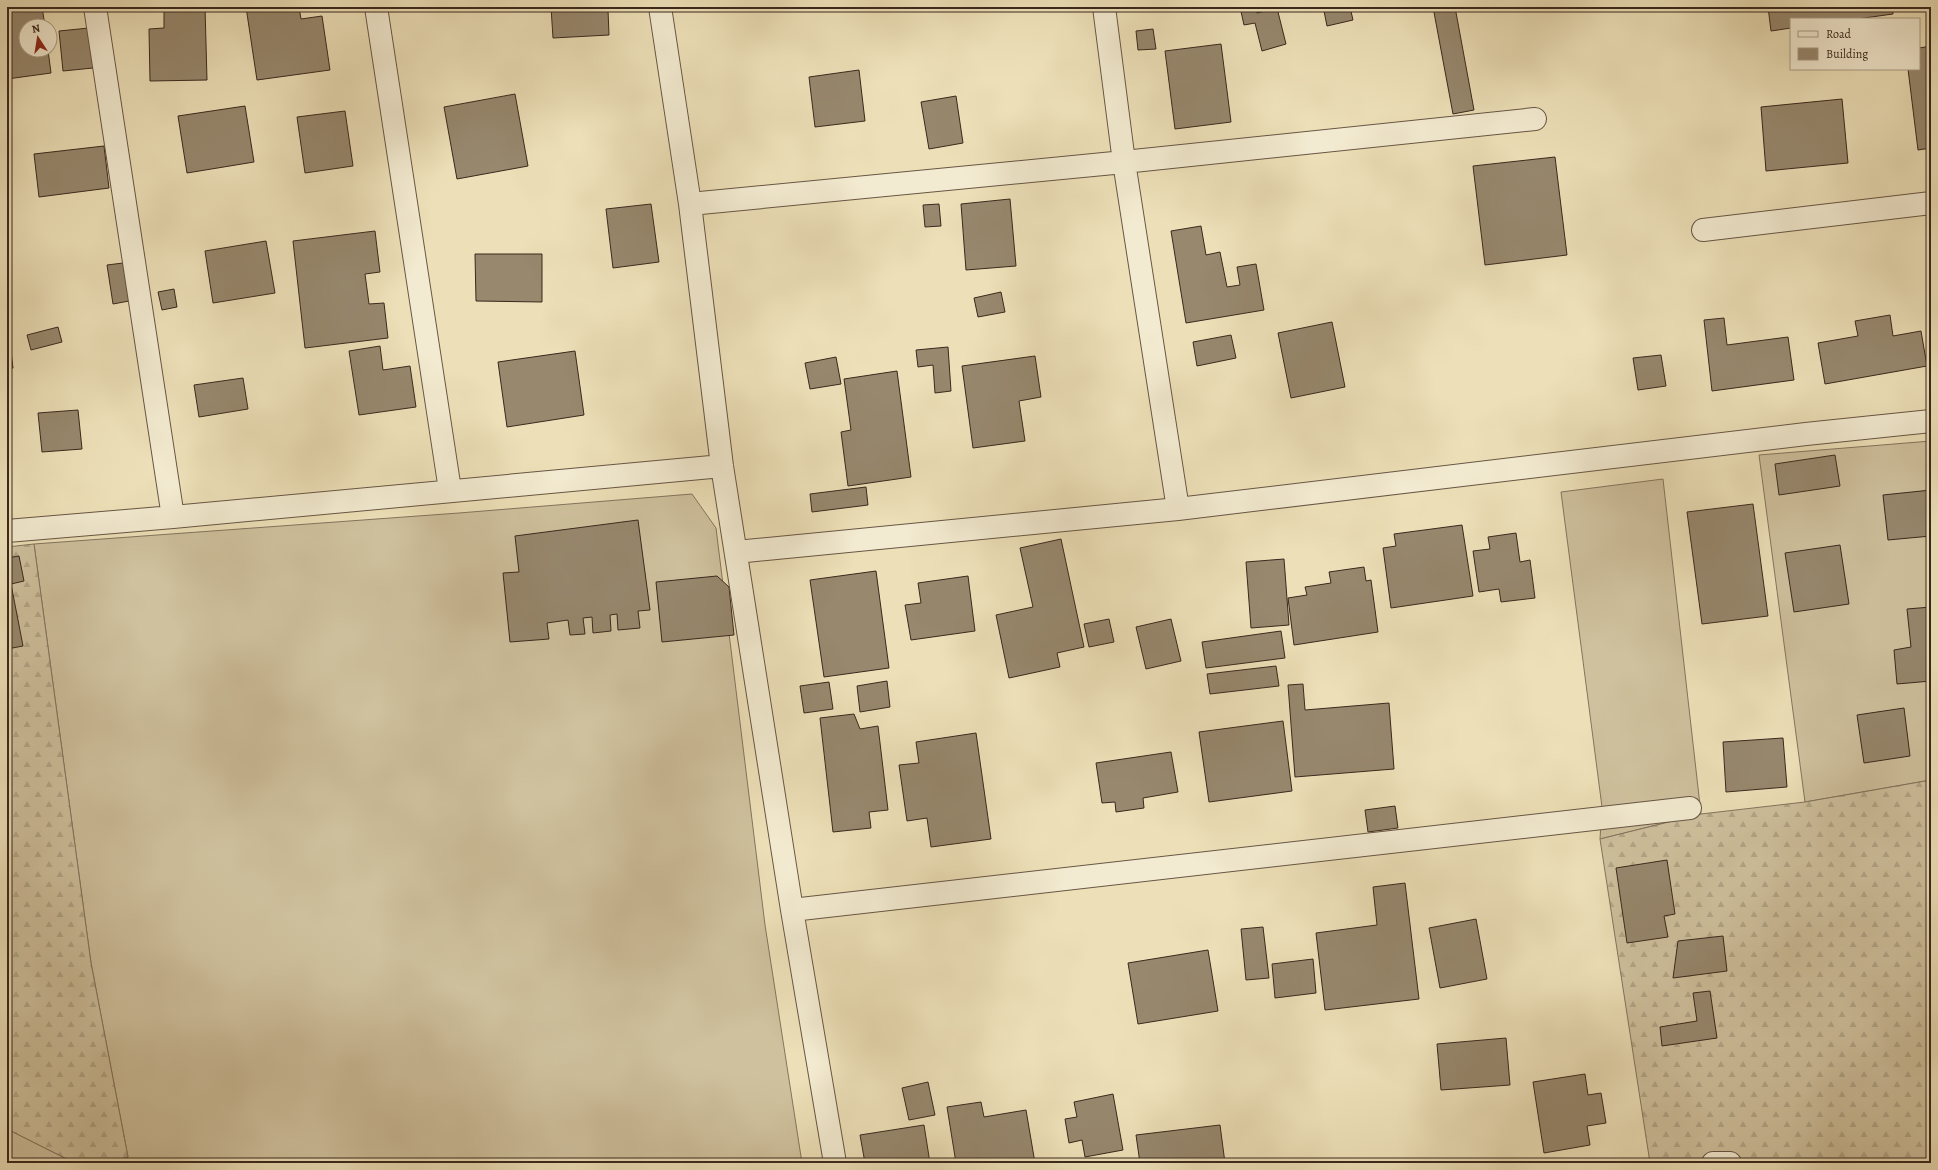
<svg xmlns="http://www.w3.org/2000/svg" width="1938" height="1170" font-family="Alegreya,serif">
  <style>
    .grass { fill: #cfc19e; stroke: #84745e }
    .forest { fill: url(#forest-firs); stroke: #84745e }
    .building { fill: #97886e; stroke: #3a281d }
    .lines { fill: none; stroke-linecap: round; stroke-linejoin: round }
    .minor-casing { stroke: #675644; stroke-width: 24 }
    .minor { stroke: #f3ebd1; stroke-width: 22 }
  </style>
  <defs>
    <pattern id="forest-firs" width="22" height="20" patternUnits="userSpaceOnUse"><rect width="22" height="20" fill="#cfc19e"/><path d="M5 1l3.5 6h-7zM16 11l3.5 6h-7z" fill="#b2a688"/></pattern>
  </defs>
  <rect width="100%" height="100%" fill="#ede0b8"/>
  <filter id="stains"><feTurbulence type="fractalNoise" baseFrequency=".005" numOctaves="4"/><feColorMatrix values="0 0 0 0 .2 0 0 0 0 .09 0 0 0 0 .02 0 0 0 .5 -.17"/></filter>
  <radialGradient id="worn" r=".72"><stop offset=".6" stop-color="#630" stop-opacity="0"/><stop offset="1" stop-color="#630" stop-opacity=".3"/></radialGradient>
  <path class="grass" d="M1931 441V780L1805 802 1759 455Z
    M1663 479 1701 814 1600 839 1602 807 1561 492Z
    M692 494 716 528 765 925 802 1163H106L128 1157 91 963 34 544 459 513Z
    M7 1129 75 1163H7Z"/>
  <path class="forest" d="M34 544 91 963 128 1157 106 1163H75L7 1129V547Z
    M1931 780V1163H1650L1600 839 1701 814 1805 802Z"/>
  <path class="building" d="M7 7H42L45 26H26V50H48L51 73 7 79Z
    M164 7H205L207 80 150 81 149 29 164 28Z
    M246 7H299L301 19 322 16 330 70 257 80Z
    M551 7H593V11L608 10 609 35 553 38Z
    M1240 7H1256L1257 13 1277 8 1286 44 1262 51 1255 23 1244 25Z
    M1340 7H1350L1353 20 1327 26 1324 11Z
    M1433 7H1455L1474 110 1453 114Z
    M1768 7H1893V14L1857 19H1791V28L1771 31Z
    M89 28 93 68 63 71 59 31Z
    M1153 29 1156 49 1138 50 1136 31Z
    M1221 44 1231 122 1175 129 1165 51Z
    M1931 46V148L1918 150 1908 69H1919V48Z
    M859 70 865 121 815 127 809 77Z
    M515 94 528 166 457 179 444 107Z
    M956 96 963 143 929 149 921 102Z
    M1842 99 1848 163 1766 171 1761 107Z
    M245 106 254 162 187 173 178 116Z
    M345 111 353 166 305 173 297 117Z
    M104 146 109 188 39 197 34 154Z
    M1555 157 1567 255 1485 265 1473 166Z
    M1010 199 1016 266 966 270 961 204Z
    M651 204 659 262 613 268 606 209Z
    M939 204 941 226 925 227 923 205Z
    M1201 226 1206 255 1220 252 1227 287 1240 285 1237 267 1256 264 1264 310 1186 323 1171 231Z
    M375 231 380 272 365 274 369 304 384 303 388 338 305 348 293 241Z
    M266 241 275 293 213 303 205 251Z
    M475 254H542V302L476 301Z
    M123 263 129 301 113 304 107 265Z
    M174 289 177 307 162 310 158 292Z
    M1001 292 1005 312 978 317 974 298Z
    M1890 315 1893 336 1921 331 1927 366 1825 384 1818 343 1858 336 1855 321Z
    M1724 318 1727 345 1788 337 1794 380 1712 391 1704 320Z
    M7 319 13 368 7 369Z
    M1332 322 1345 387 1291 398 1278 333Z
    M58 327 62 342 31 350 27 335Z
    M1231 335 1236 358 1197 366 1193 342Z
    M380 346 383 370 410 366 416 407 359 415 349 351Z
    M948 347 951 391 935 393 933 365 918 367 916 350Z
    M575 351 584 415 507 427 498 362Z
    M1661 355 1666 386 1638 390 1633 358Z
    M1035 356 1041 397 1019 401 1025 441 973 448 962 366Z
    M836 357 841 384 810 389 805 363Z
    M897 371 911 477 848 486 841 432 851 430 844 379Z
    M243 378 248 409 199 417 194 385Z
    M78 410 82 449 42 452 38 413Z
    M1835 455 1840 486 1779 495 1775 464Z
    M866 487 868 505 812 512 810 494Z
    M1931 490V536L1888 540 1883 495Z
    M1753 504 1768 616 1702 624 1687 512Z
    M638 520 650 610 638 611 640 628 618 630 617 614 610 615 611 631 593 633 592 617 583 618 585 634 570 635 568 620 547 623 549 639 510 642 503 573 519 572 515 536Z
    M1462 525 1473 596 1391 608 1383 548 1396 546 1394 534Z
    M1516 533 1520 562 1530 560 1535 598 1501 602 1499 589 1479 592 1473 551 1490 549 1488 537Z
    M1061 539 1084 647 1057 653 1060 667 1009 678 996 615 1033 607 1020 548Z
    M1840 545 1849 604 1794 612 1785 553Z
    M19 556 24 581 11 584 23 646 7 649V558Z
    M1284 559 1289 625 1251 628 1246 562Z
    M1364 567 1366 581 1371 580 1378 632 1294 645 1288 598 1307 595 1305 587 1331 583 1329 572Z
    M876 571 889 668 824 677 810 580Z
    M717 576 729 587 734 635 662 642 656 582Z
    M968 576 975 631 911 640 905 605 921 603 918 583Z
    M1931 607V681L1897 684 1894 650 1911 647 1907 609Z
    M1109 619 1114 642 1089 647 1084 624Z
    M1171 619 1181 661 1146 669 1136 627Z
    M1281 631 1285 658 1206 668 1202 642Z
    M1276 666 1279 686 1210 694 1207 674Z
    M887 681 890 707 860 712 857 686Z
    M829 682 833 709 804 713 800 686Z
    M1303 684 1305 710 1389 703 1394 769 1295 777 1288 685Z
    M1904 708 1910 756 1864 763 1857 715Z
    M854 714 860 729 878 726 888 810 869 812 871 828 833 832 820 718Z
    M1283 721 1292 791 1209 802 1199 732Z
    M976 733 991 839 931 847 927 818 907 821 899 765 919 763 916 742Z
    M1783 738 1787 787 1726 792 1723 742Z
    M1171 752 1178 792 1143 798 1144 808 1116 812 1115 802 1102 803 1096 763Z
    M1395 806 1398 828 1368 832 1365 810Z
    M1667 860 1675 914 1664 916 1668 937 1627 943 1616 868Z
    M1405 883 1419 999 1325 1010 1316 933 1377 925 1373 887Z
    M1476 919 1487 979 1440 988 1429 928Z
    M1263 927 1269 978 1246 980 1241 929Z
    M1723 936 1727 971 1673 978 1678 941Z
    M1208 950 1218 1011 1138 1024 1128 963Z
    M1313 959 1316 993 1275 998 1272 964Z
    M1710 991 1717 1038 1662 1046 1660 1027 1697 1021 1693 993Z
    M1506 1038 1510 1085 1441 1090 1437 1044Z
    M1585 1074 1588 1095 1601 1093 1606 1123 1587 1126 1590 1145 1544 1153 1533 1082Z
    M928 1082 935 1115 909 1120 902 1088Z
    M1113 1094 1123 1150 1085 1157 1082 1140 1069 1143 1065 1119 1077 1117 1074 1102Z
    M981 1102 984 1117 1026 1110 1035 1163H956L947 1107Z
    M924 1125 930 1163H865L860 1135Z
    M1220 1125 1225 1163H1140L1136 1135Z"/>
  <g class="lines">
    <defs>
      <path id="minor" d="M95 7 173 517
        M376 7 450 490
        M660 7 690 204 722 466 792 910 835 1163
        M1104 7 1124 162 1178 509
        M690 204 1124 162 1535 119
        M1703 230 1931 203
        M7 531 173 517 722 466
        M736 552 1178 509 1806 434 1931 421
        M792 910 1690 808
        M1713 1163H1730"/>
    </defs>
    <use href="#minor" class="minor-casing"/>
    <use href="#minor" class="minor"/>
  </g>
  <rect width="1938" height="1170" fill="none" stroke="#ede0b8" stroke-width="24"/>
  <rect x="8" y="8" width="1922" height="1154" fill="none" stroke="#3a281d" stroke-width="2"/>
  <rect x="12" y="12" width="1914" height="1146" fill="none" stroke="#3a281d"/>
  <rect x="1790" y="18" width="130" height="52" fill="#f3ebd1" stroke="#a99d89"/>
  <rect x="1798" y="31" width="20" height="6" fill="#f3ebd1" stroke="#a99d89"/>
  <text x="1826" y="38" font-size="12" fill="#3a281d">Road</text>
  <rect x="1798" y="48" width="20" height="12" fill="#97886e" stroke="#a99d89"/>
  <text x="1826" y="58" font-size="12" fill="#3a281d">Building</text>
  <g transform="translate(38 38) rotate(348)"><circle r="19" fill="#f3ebd1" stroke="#a99d89"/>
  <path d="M0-3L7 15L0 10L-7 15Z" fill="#8f2418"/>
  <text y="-6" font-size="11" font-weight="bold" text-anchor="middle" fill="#3a281d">N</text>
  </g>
  <rect width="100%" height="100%" filter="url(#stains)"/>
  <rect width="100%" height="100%" fill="url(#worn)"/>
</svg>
